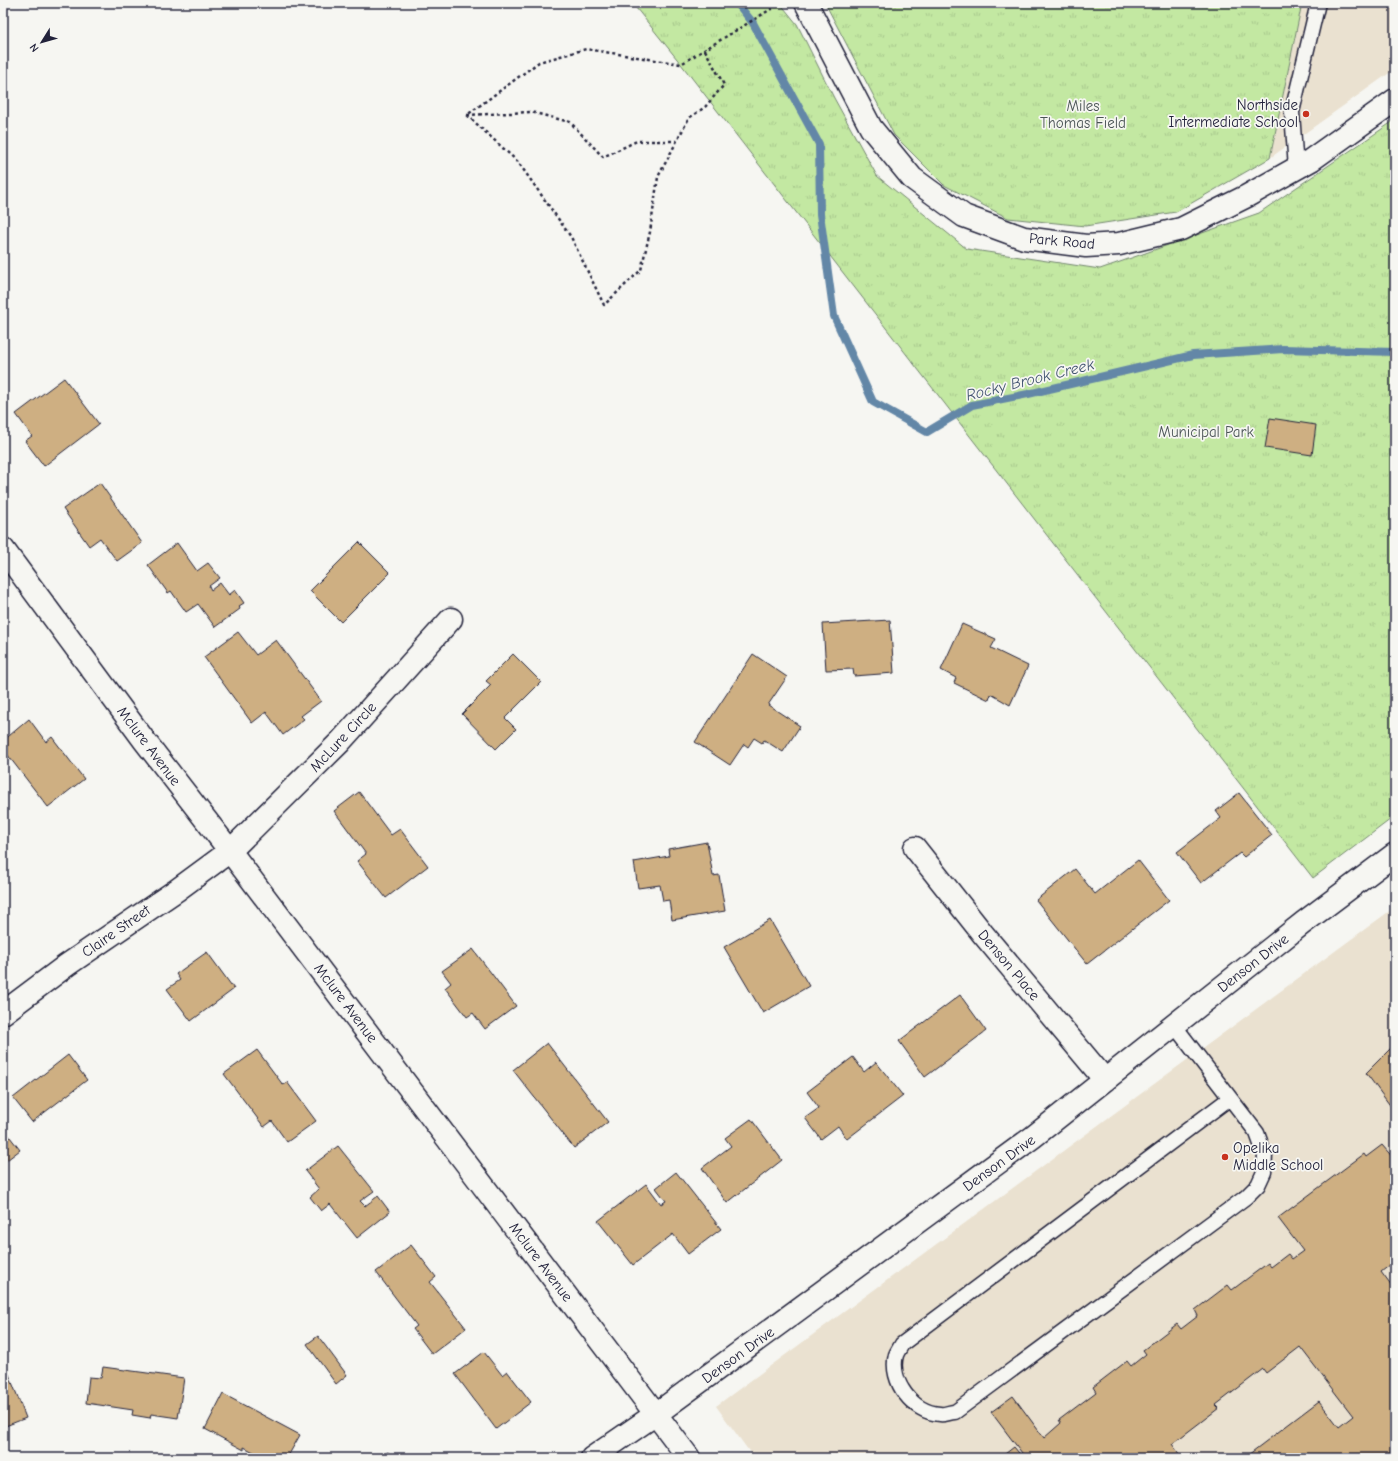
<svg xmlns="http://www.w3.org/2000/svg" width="1398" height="1461" font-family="'Comic Neue',sans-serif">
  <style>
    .built { fill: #eae1d0 }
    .grass { fill: url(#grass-tufts); stroke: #72856e }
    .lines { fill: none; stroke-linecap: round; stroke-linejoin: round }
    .stream { stroke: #6487a7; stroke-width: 8 }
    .building { fill: #ceaf82; stroke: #22223b }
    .lane-casing { stroke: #22223b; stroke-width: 17 }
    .street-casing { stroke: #22223b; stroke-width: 25 }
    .path { stroke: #22223b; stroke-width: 2.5; stroke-dasharray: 3 3; stroke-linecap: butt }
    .lane { stroke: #f6f6f2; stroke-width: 14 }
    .street { stroke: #f6f6f2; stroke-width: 22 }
    .poi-dot { fill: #c8321e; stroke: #f6f6f2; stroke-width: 1.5 }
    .labels { text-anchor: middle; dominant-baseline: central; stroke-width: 3.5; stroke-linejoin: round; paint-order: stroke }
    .poi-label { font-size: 15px; fill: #22223b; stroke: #f6f6f2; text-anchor: end }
    .park-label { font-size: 15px; fill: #4a5455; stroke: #f6f6f2 }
    .street-label { font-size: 15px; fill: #22223b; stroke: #f6f6f2 }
    .water-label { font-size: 16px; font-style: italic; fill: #435571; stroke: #f6f6f2 }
  </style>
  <defs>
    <pattern id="grass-tufts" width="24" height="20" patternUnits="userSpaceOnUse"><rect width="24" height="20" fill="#c3e8a2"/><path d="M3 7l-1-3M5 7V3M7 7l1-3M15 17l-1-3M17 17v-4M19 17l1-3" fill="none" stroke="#a7c78c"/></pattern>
  </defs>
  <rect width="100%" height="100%" fill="#f6f6f2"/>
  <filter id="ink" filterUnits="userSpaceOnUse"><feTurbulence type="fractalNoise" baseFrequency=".025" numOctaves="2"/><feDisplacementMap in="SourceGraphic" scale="8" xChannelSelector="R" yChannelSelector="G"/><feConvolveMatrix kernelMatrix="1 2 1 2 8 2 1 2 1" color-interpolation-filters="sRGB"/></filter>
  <g filter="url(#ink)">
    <path class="built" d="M1302 3H1395V69L1270 158Z
      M1395 907V1458H754L716 1406Z"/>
    <path class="grass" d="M632 3H780L797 24 834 98 877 176 967 249 1100 269 1259 213 1395 120V816L1313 878 681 64Z
      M825 3H1302L1270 158 1176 212 1085 226 1008 218 944 185 894 135Z"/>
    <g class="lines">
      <path class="stream" d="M737 3 753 23 819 144 820 214 834 316 873 402 927 432 972 405 1028 394 1193 355 1283 349 1395 352"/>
    </g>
    <path class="building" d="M64 378 99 424 44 466 25 441 32 436 16 414Z
      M1270 418 1316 425 1312 455 1265 448Z
      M100 483 142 543 117 561 100 538 89 546 63 509Z
      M359 542 390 573 341 622 310 591Z
      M177 543 197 571 208 563 220 578 209 586 211 590 220 583 229 595 235 590 244 603 239 606 240 609 215 627 198 604 186 612 171 591 168 593 148 565Z
      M890 620 894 673 854 676 853 669 826 670 823 624Z
      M962 624 996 639 991 648 1028 666 1010 705 991 694 989 700 954 683 956 678 941 670Z
      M238 632 256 655 276 640 321 701 301 716 304 719 283 735 266 712 252 723 204 657Z
      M513 654 541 682 505 718 516 729 496 749 462 714 491 685 486 681Z
      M753 654 787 677 768 705 800 726 783 752 764 740 762 743 754 738 748 747 744 744 730 765 695 742Z
      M29 719 46 742 52 737 84 779 48 807 3 749V741Z
      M359 792 391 835 400 829 428 866 386 898 357 861 366 854 334 811Z
      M1239 793 1272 835 1244 857 1240 853 1201 883 1177 852 1221 818 1216 811Z
      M707 842 713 876 719 875 725 911 672 920 669 900 663 901 660 885 638 888 634 862 669 856 668 849Z
      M1138 860 1169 900 1087 964 1036 900 1075 869 1095 894Z
      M770 920 809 986 763 1013 724 947Z
      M473 949 516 1006 485 1029 473 1013 467 1017 445 988 451 983 442 971Z
      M207 952 234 989 191 1021 167 989 180 980 176 974Z
      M960 995 986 1031 925 1077 899 1041Z
      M547 1043 608 1122 574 1148 513 1070Z
      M1395 1044V1112L1366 1073Z
      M257 1050 283 1085 287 1082 316 1121 287 1142 272 1121 264 1127 224 1074Z
      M68 1055 87 1080 32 1122 13 1098Z
      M853 1057 864 1072 876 1062 903 1096 847 1139 838 1126 821 1139 805 1118 819 1108 807 1092Z
      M751 1119 782 1160 727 1203 702 1168 731 1146 725 1138Z
      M3 1128 20 1150 3 1163Z
      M1382 1145 1395 1160V1261L1381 1272 1395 1291V1458H1244L1319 1401 1339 1427 1353 1416 1300 1347 1266 1373 1263 1369 1216 1405 1219 1408 1172 1444 1182 1458H1023L1025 1457 991 1412 1013 1396 1044 1438 1061 1423 1059 1420 1096 1392 1093 1387 1127 1361 1131 1366 1146 1354 1143 1350 1177 1324 1181 1329 1198 1316 1195 1310 1228 1285 1232 1290 1268 1263 1271 1267 1288 1254 1292 1259 1303 1251 1278 1218 1364 1154 1366 1157Z
      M338 1146 374 1191 360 1201 365 1206 378 1196 390 1212 357 1238 330 1204 321 1211 310 1197 319 1189 305 1171Z
      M676 1172 721 1229 688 1254 673 1234 633 1265 598 1221 646 1184 661 1204 666 1201 656 1188Z
      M411 1245 436 1277 430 1282 466 1328 432 1354 413 1329 417 1326 376 1272Z
      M318 1336 347 1375 336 1384 307 1344Z
      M484 1352 502 1375 507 1371 531 1402 496 1429 455 1374Z
      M103 1367 184 1378 178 1418 151 1414 150 1418 132 1415 133 1410 86 1403 89 1377 101 1378Z
      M8 1372 26 1418 3 1427V1374Z
      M223 1394 300 1435 287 1458H265L244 1447V1450L205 1429Z
      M1014 1447 1023 1458H1001L1005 1454Z
      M388 1452 393 1458H380Z"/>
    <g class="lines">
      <defs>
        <path id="lane" d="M1296 169 1292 112 1318 3
          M1174 1025 1230 1098
          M1230 1098 1257 1133 1265 1155 1264 1172 1258 1185 1246 1197 955 1412C950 1412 944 1415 940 1414 913 1413 889 1381 896 1355 897 1352 900 1348 902 1344Z"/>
        <path id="street" d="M806 3 871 128 912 178 964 216 1024 238 1086 246 1119 244 1181 229 1247 196 1311 160 1395 100
          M3 549 144 740 230 851 689 1458
          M915 848 983 934 1105 1080
          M3 1013 67 965 177 890 230 851 340 742 451 619
          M592 1458 656 1414 1033 1137 1303 923 1395 854"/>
      </defs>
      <use href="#lane" class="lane-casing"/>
      <use href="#street" class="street-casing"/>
      <path class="path" d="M705 50 724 85 705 107 689 118 658 177 650 232 641 270 604 305 571 237 518 162 467 115 539 62 586 49 681 64 781 3
        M467 115 531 112 570 122 603 157 637 141H676"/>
      <use href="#lane" class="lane"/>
      <use href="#street" class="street"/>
    </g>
  </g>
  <g class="poi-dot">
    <circle cx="1306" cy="114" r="4"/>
    <circle cx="1225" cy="1157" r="4"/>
  </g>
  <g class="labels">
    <g class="poi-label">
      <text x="1298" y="105">Northside<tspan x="1298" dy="17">Intermediate School</tspan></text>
      <text x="1233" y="1148" text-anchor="start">Opelika<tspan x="1233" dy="17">Middle School</tspan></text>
    </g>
    <g class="park-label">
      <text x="1083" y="106">Miles<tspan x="1083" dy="17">Thomas Field</tspan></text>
      <text x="1206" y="432">Municipal Park</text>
    </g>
    <g class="street-label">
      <text transform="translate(1062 241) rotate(5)">Park Road</text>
      <text transform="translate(343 737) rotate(-47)">McLure Circle</text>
      <text transform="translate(149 746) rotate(53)">Mclure Avenue</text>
      <text transform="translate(116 931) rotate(-35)">Claire Street</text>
      <text transform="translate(1253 963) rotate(-38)">Denson Drive</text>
      <text transform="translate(1009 965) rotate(50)">Denson Place</text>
      <text transform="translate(346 1003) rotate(53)">Mclure Avenue</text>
      <text transform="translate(999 1163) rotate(-36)">Denson Drive</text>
      <text transform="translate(541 1262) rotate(53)">Mclure Avenue</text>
      <text transform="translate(738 1355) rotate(-36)">Denson Drive</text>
    </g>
    <g class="water-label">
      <text transform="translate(1030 380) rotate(-14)">Rocky Brook Creek</text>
    </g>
  </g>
  <rect width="1398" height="1461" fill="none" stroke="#f6f6f2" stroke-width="16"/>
  <rect x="8" y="8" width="1382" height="1445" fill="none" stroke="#22223b" stroke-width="1.5" filter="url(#ink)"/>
  <g transform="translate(42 42) rotate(233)" stroke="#f6f6f2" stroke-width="3" paint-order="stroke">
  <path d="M0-3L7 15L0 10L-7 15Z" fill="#22223b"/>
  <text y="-6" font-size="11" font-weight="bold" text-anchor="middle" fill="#22223b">N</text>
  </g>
</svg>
